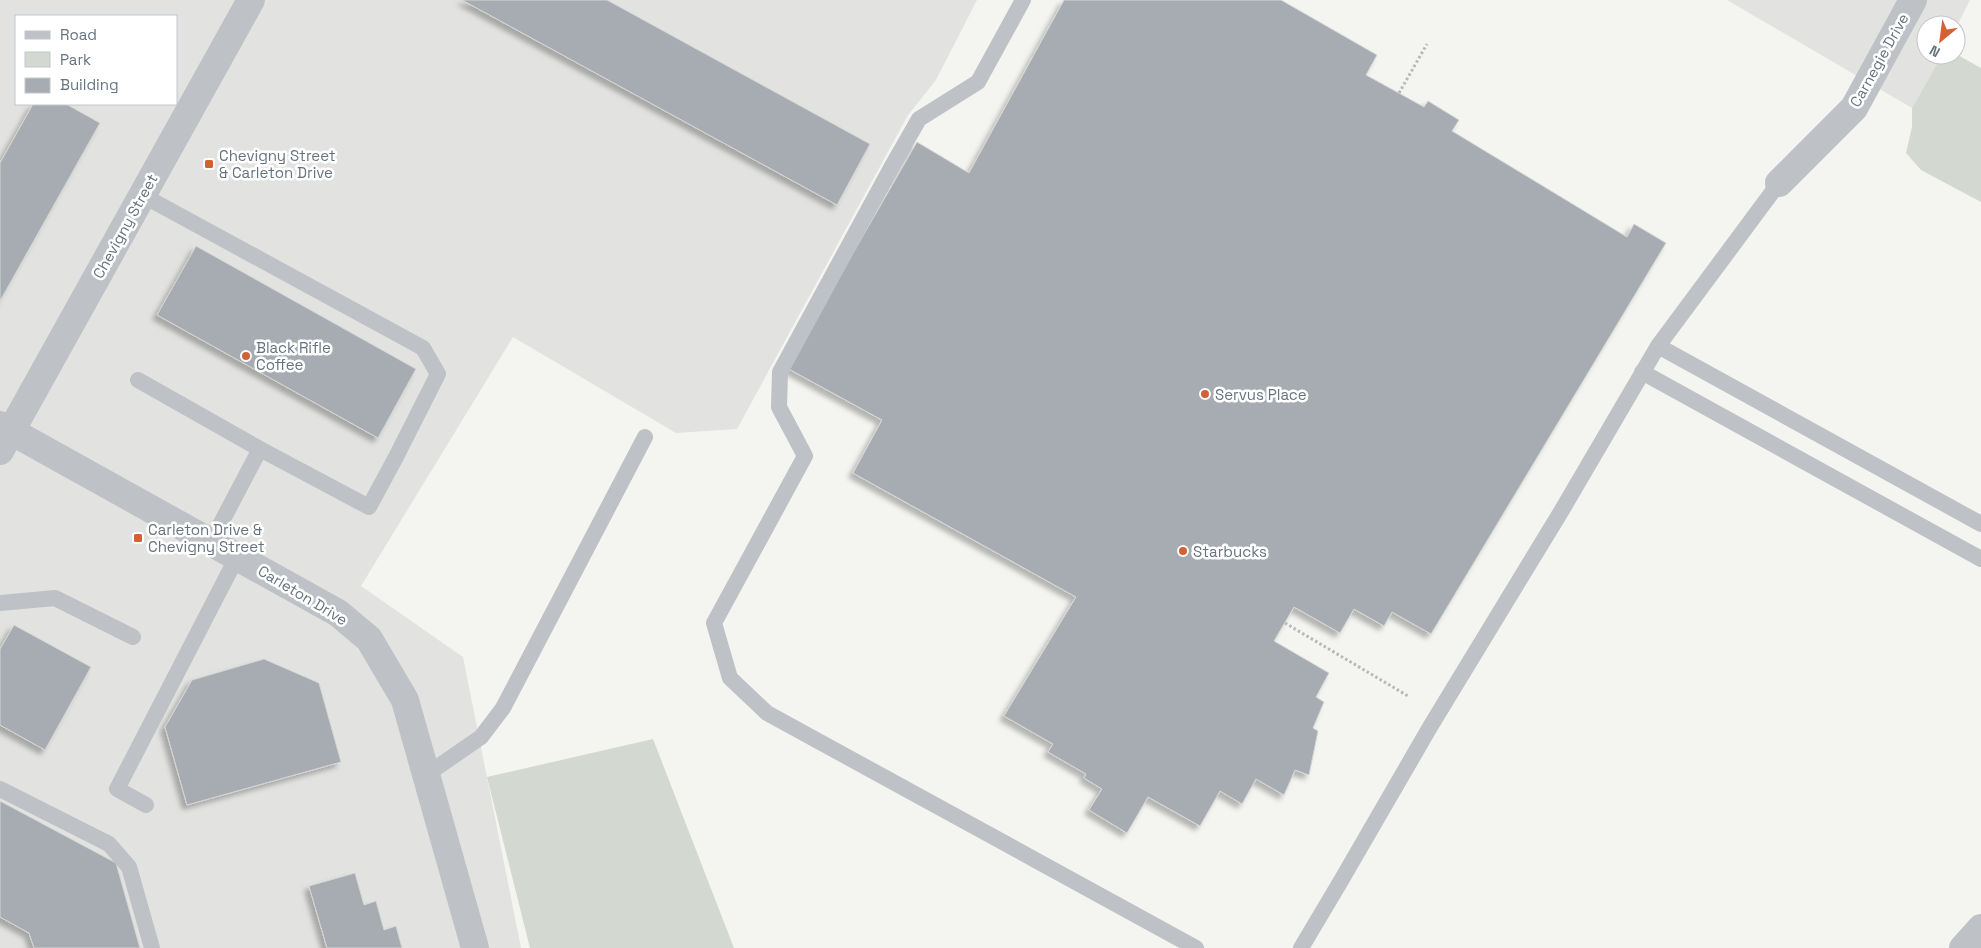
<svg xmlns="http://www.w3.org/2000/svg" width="1981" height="948" font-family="'Space Grotesk',sans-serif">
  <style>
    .built { fill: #e2e3e1; fill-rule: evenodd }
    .green { fill: #d3d9d1 }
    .building { fill: #a6acb1; stroke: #d5d6d4; filter: url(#shadow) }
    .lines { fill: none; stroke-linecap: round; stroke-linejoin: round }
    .path { stroke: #b6b9bb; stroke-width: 3; stroke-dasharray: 2.5 2.5; stroke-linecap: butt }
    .service { stroke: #bec1c5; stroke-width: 16 }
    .minor { stroke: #bec1c5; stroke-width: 28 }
    .tertiary { stroke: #bec1c5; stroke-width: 28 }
    .poi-dot { fill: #d16235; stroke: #fff; stroke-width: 2 }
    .labels { text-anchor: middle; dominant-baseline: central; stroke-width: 5; stroke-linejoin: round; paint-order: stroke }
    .street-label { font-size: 15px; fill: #66737f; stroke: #fff }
    .poi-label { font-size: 15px; fill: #66737f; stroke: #fff; text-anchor: start }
  </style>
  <defs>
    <filter id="shadow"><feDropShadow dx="-4.5" dy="4.5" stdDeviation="2.5" flood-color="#0004"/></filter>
  </defs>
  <rect width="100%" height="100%" fill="#f4f4f1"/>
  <path class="built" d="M0 0H977L936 80 908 115 737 429 676 433 513 337 361 586 463 657 521 948H0ZM16 16H176V104H16Z
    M1727 0H1970L1956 28V25H1926V55H1942L1912 108Z"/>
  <path class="green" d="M1956 54 1981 68V202L1921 170 1906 153 1912 127V108L1942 55Z
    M653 739 734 948H530L487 777Z"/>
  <path class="building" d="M462 0H607L870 144 837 205Z
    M1064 0H1281L1377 55 1366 75 1424 107 1428 101 1459 120 1452 131 1627 237 1634 224 1666 243 1431 634 1392 612 1384 626 1354 609 1340 633 1294 607 1274 641 1329 673 1316 697 1324 702 1313 728 1318 731 1309 775 1295 770 1284 795 1256 779 1242 804 1220 791 1200 826 1148 797 1127 833 1089 810 1102 789 1084 778 1086 774 1048 752 1053 744 1004 716 1076 597 853 473 882 420 787 368 917 142 969 173Z
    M33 104H66L100 123 0 301V163Z
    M196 246 416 369 378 438 157 315Z
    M14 625 91 667 45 750 0 725V649Z
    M264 659 319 683 341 762 187 805 165 727 192 680Z
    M0 801 116 863 140 948H34L29 933 0 917Z
    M355 873 364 905 376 901 384 930 396 926 402 948H327L309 886Z"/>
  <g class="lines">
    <path class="path" d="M1399 93 1427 44
      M1285 623 1408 696"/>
    <path class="service" d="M1023 0 978 82 919 119 891 168 780 372 779 407 805 456 714 623 730 678 767 713 1196 948
      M142 195 423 348 438 374 396 457 369 507 260 449 211 542
      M1658 346 1981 524
      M1642 372 1981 559
      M138 380 260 449
      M0 603 55 598 133 637
      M426 775 481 737 503 708 645 437
      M0 789 109 844 129 867 152 948
      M146 805 117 789 237 557
      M1301 948 1342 879 1430 727 1562 510 1658 346 1779 183"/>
    <path class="minor" d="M1779 183 1854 108 1913 0
      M0 425 338 613 369 639 405 700 475 948
      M0 451 251 0"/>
    <path class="tertiary" d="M1963 948 1981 928"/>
  </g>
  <g class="poi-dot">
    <rect x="204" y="159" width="10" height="10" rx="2.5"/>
    <circle cx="246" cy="356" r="5"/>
    <circle cx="1205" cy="394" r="5"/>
    <rect x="133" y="533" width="10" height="10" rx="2.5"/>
    <circle cx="1183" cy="551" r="5"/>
  </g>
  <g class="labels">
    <g class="street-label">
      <text transform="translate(1879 60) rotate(-61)">Carnegie Drive</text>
      <text transform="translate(125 226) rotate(-61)">Chevigny Street</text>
      <text transform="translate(303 595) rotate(31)">Carleton Drive</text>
    </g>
    <g class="poi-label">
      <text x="219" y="155">Chevigny Street<tspan x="219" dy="17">&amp; Carleton Drive</tspan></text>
      <text x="256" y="347">Black Rifle<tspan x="256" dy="17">Coffee</tspan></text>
      <text x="1215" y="394">Servus Place</text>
      <text x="148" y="529">Carleton Drive &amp;<tspan x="148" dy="17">Chevigny Street</tspan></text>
      <text x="1193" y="551">Starbucks</text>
    </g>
  </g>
  <rect x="15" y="15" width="162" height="90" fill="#ffffff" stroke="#c2c7cc"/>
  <rect x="25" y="31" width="25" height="8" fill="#bec1c5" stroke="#c2c7cc"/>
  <text x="60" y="40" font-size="15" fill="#66737f">Road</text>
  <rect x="25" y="52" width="25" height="15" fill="#d3d9d1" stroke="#c2c7cc"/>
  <text x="60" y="65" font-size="15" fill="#66737f">Park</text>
  <rect x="25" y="78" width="25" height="15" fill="#a6acb1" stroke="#c2c7cc"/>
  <text x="60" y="90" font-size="15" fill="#66737f">Building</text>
  <g transform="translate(1941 40) rotate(209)"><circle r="24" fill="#ffffff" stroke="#c2c7cc"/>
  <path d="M0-4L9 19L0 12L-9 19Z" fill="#d16235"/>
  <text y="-8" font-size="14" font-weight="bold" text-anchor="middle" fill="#66737f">N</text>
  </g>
</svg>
